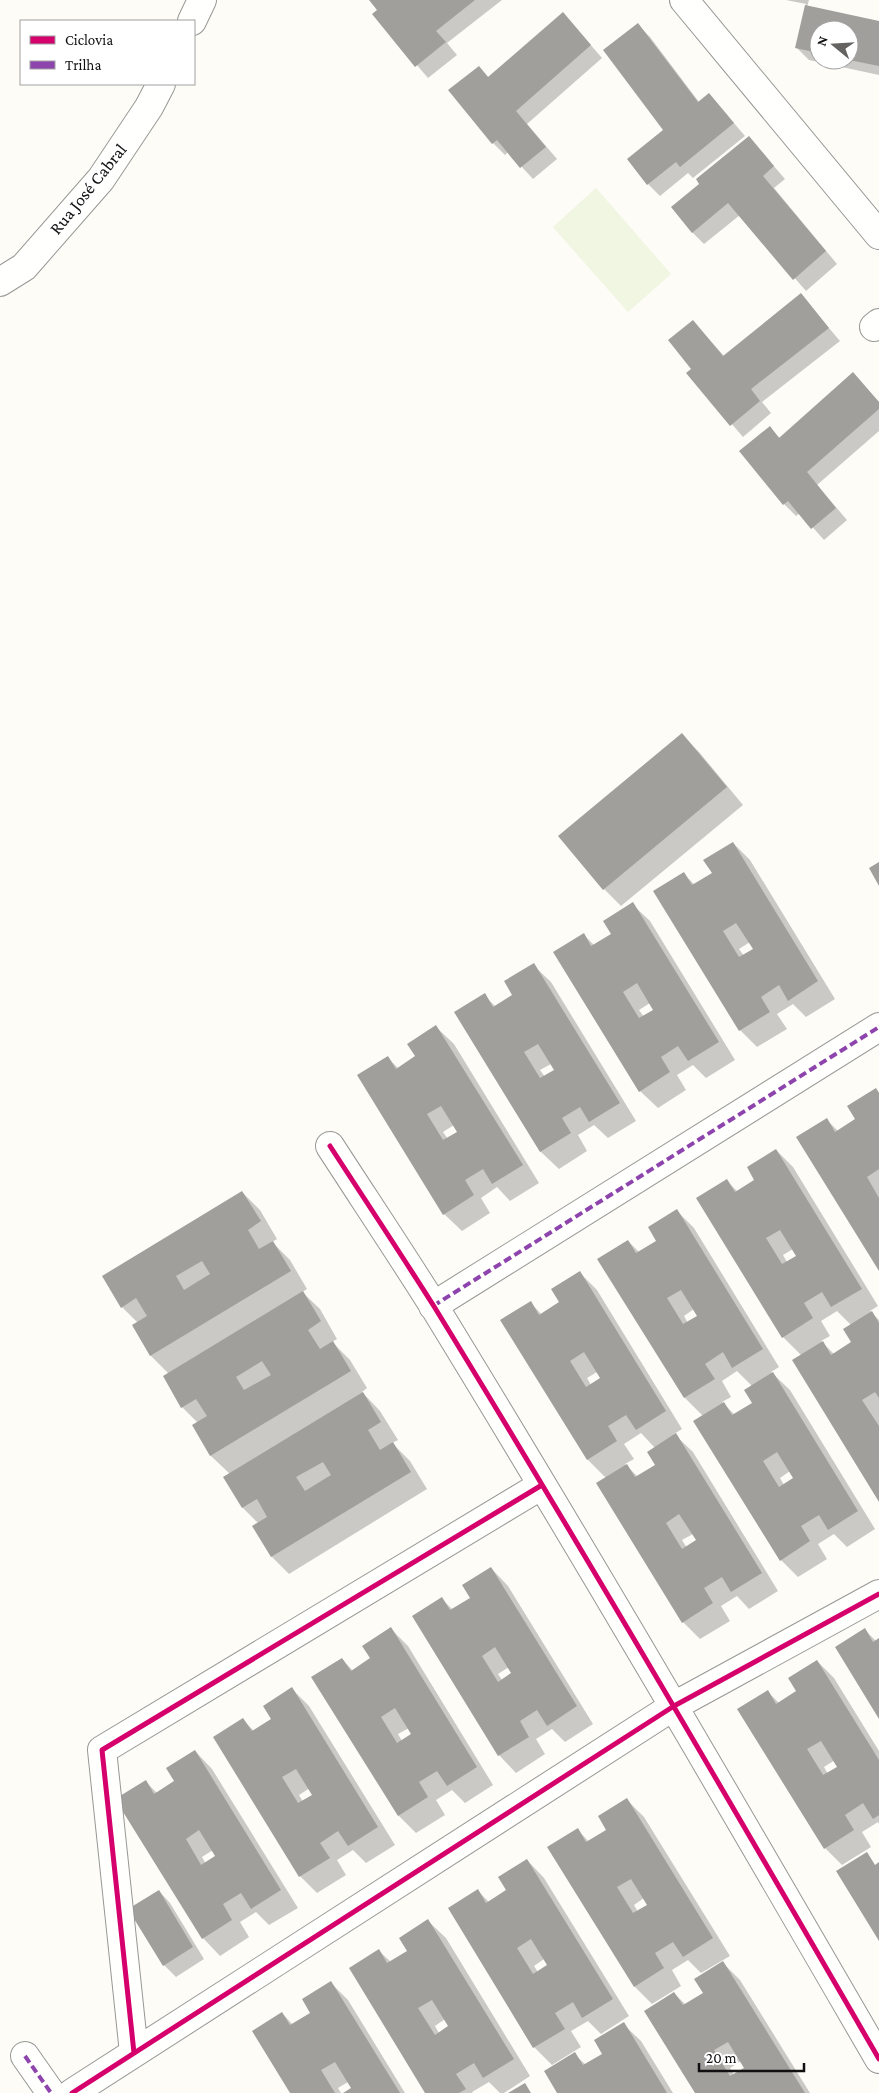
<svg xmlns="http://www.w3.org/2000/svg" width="879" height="2093" font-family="'Crimson Pro',serif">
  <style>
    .pitch { fill: #f0f6e1 }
    .shadow { fill: #0003; fill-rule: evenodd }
    .building { fill: #a19f9c; fill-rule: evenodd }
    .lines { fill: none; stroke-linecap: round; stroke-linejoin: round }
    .minor-casing { stroke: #979795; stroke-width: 30 }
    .minor { stroke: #fffffe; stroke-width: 28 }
    .quiet { stroke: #8e44ad; stroke-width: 4; stroke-dasharray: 8 4; stroke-linecap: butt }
    .cycleway-casing { stroke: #fff; stroke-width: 8 }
    .cycleway { stroke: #d6006c; stroke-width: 5 }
    .labels { text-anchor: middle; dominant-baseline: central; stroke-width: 5; stroke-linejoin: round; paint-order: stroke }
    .street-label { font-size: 18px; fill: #111; stroke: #fff }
  </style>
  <rect width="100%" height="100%" fill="#fdfcf7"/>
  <path class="pitch" d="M596 188 671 274 628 312 553 227Z"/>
  <path class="shadow" d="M370 0H502L447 43 457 55 428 78 373 14 378 10Z
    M786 0H809L807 7 879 22V75L809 60 797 48 806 4ZM819 30H849V60H819Z
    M563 13 602 58 527 124 557 159 533 179 508 152 505 155 493 143 450 91 479 67 489 78Z
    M638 25 650 37 699 102 709 94 745 136 693 178 688 173 660 196 648 184 665 130Z
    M749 137 785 179 774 188 837 264 806 291 740 215 704 244 692 232 701 185Z
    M801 295 840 341 762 402 771 413 743 437 688 373 692 369 693 321 724 356Z
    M853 374 879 402V431L817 485 847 520 824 540 800 513 796 516 784 504 770 428 780 438Z
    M682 735 699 752 743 805 621 906 604 889Z
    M733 843 750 860 835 999 806 1017 793 1004 777 1014 787 1029 757 1047 740 1030 684 874 695 885 713 874ZM750 942 755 949 744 956 739 949Z
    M632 904 650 921 735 1060 706 1078 693 1065 677 1075 686 1090 658 1108 640 1091 583 934 595 946 613 934ZM650 1003 654 1010 644 1017 639 1010Z
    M533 965 551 982 636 1121 608 1138 594 1125 578 1135 587 1151 559 1169 541 1152 456 1013 484 995 496 1007 514 995ZM551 1064 555 1071 545 1077 540 1070Z
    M436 1027 454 1044 539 1183 510 1201 497 1187 481 1198 490 1213 462 1231 444 1214 387 1057 398 1068 417 1057ZM454 1125 458 1132 448 1139 443 1132Z
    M876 1089 879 1093V1269L827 1120 838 1131 856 1120Z
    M776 1150 793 1167 878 1306 870 1311 879 1320V1499L802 1356 783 1337 698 1198 727 1181 738 1192 756 1180ZM793 1249 798 1256 787 1262 783 1255ZM837 1311 851 1325 852 1343 834 1354 821 1341 830 1336 821 1321Z
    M242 1192 260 1210 277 1239 272 1242 290 1260 307 1289 302 1292 320 1309 337 1339 332 1342 350 1360 367 1388 362 1392 380 1411 398 1440 392 1443 410 1461 427 1489 289 1574 272 1557 254 1527 259 1524 243 1508 230 1474 211 1456 194 1426 198 1423 182 1407 169 1374 151 1356 133 1326 138 1323 122 1307Z
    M677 1211 694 1228 779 1367 771 1372 790 1390 875 1529 847 1547 834 1534 818 1544 827 1559 798 1577 781 1560 703 1416 685 1398 599 1259 628 1241 639 1252 657 1241ZM694 1309 699 1316 688 1323 684 1316ZM737 1371 752 1386 753 1404 735 1415 722 1402 731 1397 722 1381ZM790 1471 795 1479 784 1485 780 1478Z
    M580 1273 597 1290 682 1429 674 1434 693 1452 778 1591 749 1609 737 1596 721 1606 730 1621 700 1639 683 1622 606 1478 588 1460 531 1303 542 1315 560 1303ZM597 1372 602 1379 591 1385 587 1378ZM641 1433 655 1448 656 1465 638 1477 625 1464 634 1459 624 1444ZM693 1534 698 1541 687 1548 682 1540Z
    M491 1568 508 1586 593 1724 565 1742 552 1729 536 1739 545 1754 516 1773 499 1755 442 1599 453 1610 472 1598ZM509 1667 513 1674 502 1680 498 1674Z
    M391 1629 408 1646 493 1785 465 1803 452 1790 436 1800 445 1815 416 1833 399 1816 342 1659 353 1671 371 1659ZM409 1728 413 1734 402 1741 398 1734Z
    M865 1630 876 1641 879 1640V1717Z
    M817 1661 834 1678 879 1751V1824L878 1822 862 1832 871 1847 842 1865 825 1848 768 1692 779 1703 797 1692ZM835 1760 839 1767 828 1774 824 1767Z
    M292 1689 309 1706 395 1845 366 1863 353 1850 337 1860 346 1875 317 1893 300 1876 243 1720 254 1731 272 1719ZM310 1788 314 1795 303 1802 299 1795Z
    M195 1751 212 1769 298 1908 269 1925 256 1912 240 1922 249 1937 220 1956 203 1938 146 1782 157 1793 175 1782ZM213 1850 217 1857 206 1864 202 1857Z
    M627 1800 644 1817 730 1956 701 1973 688 1960 672 1970 681 1986 652 2004 635 1987 549 1848 578 1830 589 1842 607 1830ZM644 1898 649 1906 638 1912 634 1905Z
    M527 1860 544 1878 629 2016 601 2034 588 2021 571 2031 581 2047 552 2065 534 2047 449 1909 478 1891 489 1902 508 1891ZM544 1959 549 1966 538 1972 534 1966Z
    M159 1891 170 1903 204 1959 176 1977 164 1965Z
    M428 1921 446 1938 530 2076 504 2093H500L489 2082 472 2092 473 2093H427L379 1951 391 1962 409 1951ZM445 2019 450 2026 439 2033 435 2026Z
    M723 1963 740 1980 810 2093H696L674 1993 686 2005 704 1993ZM741 2061 745 2068 734 2075 730 2068Z
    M331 1983 348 2000 405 2093H345L353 2089 348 2082 338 2088 341 2093H292L282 2013 293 2025 312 2013Z
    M623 2024 641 2041 673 2093H559L574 2054 586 2065 604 2054Z"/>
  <path class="building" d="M369 0H475L436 31 446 42 415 67 372 14 377 10Z
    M805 5 879 21V66L849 60V30H819V53L795 48Z
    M563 12 591 45 516 111 546 147 520 168 497 140 492 144 448 90 479 66 488 77Z
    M638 23 698 102 709 93 734 123 680 167 676 162 647 185 627 159 663 130 603 50Z
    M749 136 774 166 763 176 826 251 793 280 728 203 692 233 671 207 699 184 696 179Z
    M801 293 829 328 751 389 760 401 730 426 686 373 691 369 668 340 693 320 723 356Z
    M853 372 879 402V409L807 472 836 508 811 529 788 501 783 505 739 451 770 426 779 438Z
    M682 733 727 787 603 890 558 836Z
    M733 842 818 981 788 1001 779 985 761 997 770 1012 739 1031 653 891 684 872 692 885 712 873 703 860ZM736 923 753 949 739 957 723 931Z
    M879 862V886L869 868Z
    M633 902 719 1042 688 1061 678 1046 661 1057 670 1072 639 1092 553 952 584 933 591 946 611 934 603 921ZM637 983 653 1010 639 1018 623 992Z
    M534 963 620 1103 589 1122 580 1107 562 1118 571 1133 540 1152 454 1012 485 993 493 1007 512 995 504 981ZM538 1044 554 1070 540 1078 524 1052Z
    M436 1025 523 1165 492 1184 483 1169 465 1180 474 1195 443 1215 357 1075 388 1056 396 1069 415 1056 407 1044ZM441 1106 457 1132 443 1140 427 1114Z
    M876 1088 879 1093V1169L867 1177 879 1198V1271L796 1137 827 1118 835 1132 855 1119 847 1106Z
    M776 1149 862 1289 831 1307 822 1292 804 1303 813 1318 782 1338 696 1198 727 1179 735 1192 754 1180 747 1167ZM780 1230 796 1256 782 1264 766 1238Z
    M242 1191 261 1221 248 1230 259 1249 273 1241 291 1271 150 1356 132 1325 147 1316 136 1298 121 1308 102 1276ZM202 1261 210 1274 184 1290 176 1276Z
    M677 1209 763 1349 732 1368 723 1352 705 1364 715 1379 684 1398 597 1259 628 1240 636 1253 656 1241 648 1227ZM681 1290 697 1316 683 1324 667 1298Z
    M580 1271 666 1411 636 1430 626 1415 608 1426 617 1441 587 1460 500 1320 531 1301 539 1315 559 1302 551 1289ZM584 1352 600 1378 586 1387 570 1361Z
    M303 1291 321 1321 308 1330 320 1349 333 1341 351 1371 210 1456 192 1425 207 1416 196 1399 181 1408 163 1376ZM262 1361 271 1375 244 1390 236 1377Z
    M872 1311 879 1323V1398L875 1392 862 1400 879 1426V1502L792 1360 823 1341 831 1355 851 1342 843 1329Z
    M773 1372 858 1511 828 1530 819 1515 801 1526 810 1541 780 1561 693 1421 724 1402 732 1415 752 1403 744 1390ZM777 1452 793 1478 779 1487 763 1461Z
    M363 1392 381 1422 368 1430 380 1450 393 1442 411 1472 271 1557 252 1526 267 1517 257 1499 242 1508 223 1477ZM323 1462 331 1475 305 1491 296 1477Z
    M676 1433 762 1573 731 1592 722 1577 704 1588 713 1603 682 1623 596 1483 627 1464 635 1477 655 1465 647 1452ZM679 1514 696 1540 682 1549 666 1523Z
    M491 1567 577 1706 547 1726 537 1710 520 1721 529 1737 498 1756 412 1616 442 1597 450 1610 470 1598 462 1585ZM495 1647 511 1673 498 1682 482 1656Z
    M391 1627 477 1767 447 1786 437 1771 419 1782 428 1797 398 1816 311 1677 342 1658 351 1671 370 1658 362 1646ZM395 1708 411 1734 397 1743 381 1717Z
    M865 1628 873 1642 879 1638V1719L835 1647Z
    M817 1660 879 1760V1815L873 1819 863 1803 845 1815 854 1830 824 1849 737 1709 768 1690 776 1704 796 1691 788 1678ZM821 1741 837 1767 823 1775 807 1749Z
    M292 1687 378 1827 348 1846 338 1831 320 1843 330 1858 299 1877 213 1737 243 1718 252 1731 271 1719 263 1706ZM296 1769 312 1795 298 1803 282 1777Z
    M195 1750 281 1890 251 1909 241 1893 223 1904 232 1920 202 1939 115 1799 146 1780 154 1794 174 1781 166 1768ZM199 1830 215 1856 201 1865 186 1839Z
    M627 1798 713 1938 683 1957 673 1942 655 1953 664 1968 634 1987 547 1847 578 1828 586 1842 606 1830 598 1816ZM631 1879 647 1905 633 1913 617 1887Z
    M867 1852 875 1865 879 1862V1941L836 1871Z
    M527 1859 613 1999 582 2018 573 2002 555 2013 565 2029 533 2048 448 1908 478 1889 486 1903 506 1890 498 1877ZM531 1939 547 1965 533 1974 517 1948Z
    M159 1890 193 1947 163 1966 128 1909Z
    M428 1919 514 2059 483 2078 474 2063 456 2074 466 2089 459 2093H425L349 1968 379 1949 387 1963 407 1951 399 1938ZM432 2000 448 2026 435 2035 418 2008Z
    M723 1961 805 2093H695L644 2011 674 1992 683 2005 703 1993 694 1979ZM728 2042 744 2068 730 2076 714 2050Z
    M331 1981 400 2093H343L351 2088 335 2062 321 2070 335 2093H290L252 2031 282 2012 290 2025 310 2013 302 1999Z
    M624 2022 667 2093H557L544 2071 575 2052 583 2065 602 2054 594 2040Z
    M525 2083 531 2093H508Z"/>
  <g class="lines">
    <defs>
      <path id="minor" d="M684 0 879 235
        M192 21 202 0
        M0 282 24 267 101 179 149 107 161 84
        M874 327 879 323
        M330 1146C365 1200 401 1254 435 1308 587 1556 733 1807 879 2059
        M433 1306 879 1027
        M134 2053 102 1750 542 1485
        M25 2056 51 2093
        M72 2093 674 1706 879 1594"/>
    </defs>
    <use href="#minor" class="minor-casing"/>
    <use href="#minor" class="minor"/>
    <path class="quiet" d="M433 1306 879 1027
      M25 2056 51 2093"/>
    <defs>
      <path id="cycleway" d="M330 1146C365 1200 401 1254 435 1308 587 1556 733 1807 879 2059
        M134 2053 102 1750 542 1485
        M72 2093 674 1706 879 1594"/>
    </defs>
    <use href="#cycleway" class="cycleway-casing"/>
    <use href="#cycleway" class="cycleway"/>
  </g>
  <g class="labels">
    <g class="street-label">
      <text transform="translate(88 189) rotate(-51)">Rua José Cabral</text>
    </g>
  </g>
  <rect x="20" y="20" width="175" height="65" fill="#ffffff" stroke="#a0a0a0"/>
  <rect x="30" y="36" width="25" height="8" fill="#d6006c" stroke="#a0a0a0"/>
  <text x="65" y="45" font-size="15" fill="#111111">Ciclovia</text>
  <rect x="30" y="61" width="25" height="8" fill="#8e44ad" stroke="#a0a0a0"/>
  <text x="65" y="70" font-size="15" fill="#111111">Trilha</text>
  <g transform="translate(834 45) rotate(288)"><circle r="24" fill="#ffffff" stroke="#a0a0a0"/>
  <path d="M0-4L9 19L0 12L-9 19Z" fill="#646362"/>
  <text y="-8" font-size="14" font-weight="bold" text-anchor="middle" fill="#111111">N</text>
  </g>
  <path d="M699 2063v8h105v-8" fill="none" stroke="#111111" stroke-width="2.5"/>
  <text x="706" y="2063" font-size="15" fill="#111111" stroke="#ffffff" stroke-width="4" paint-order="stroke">20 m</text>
</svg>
